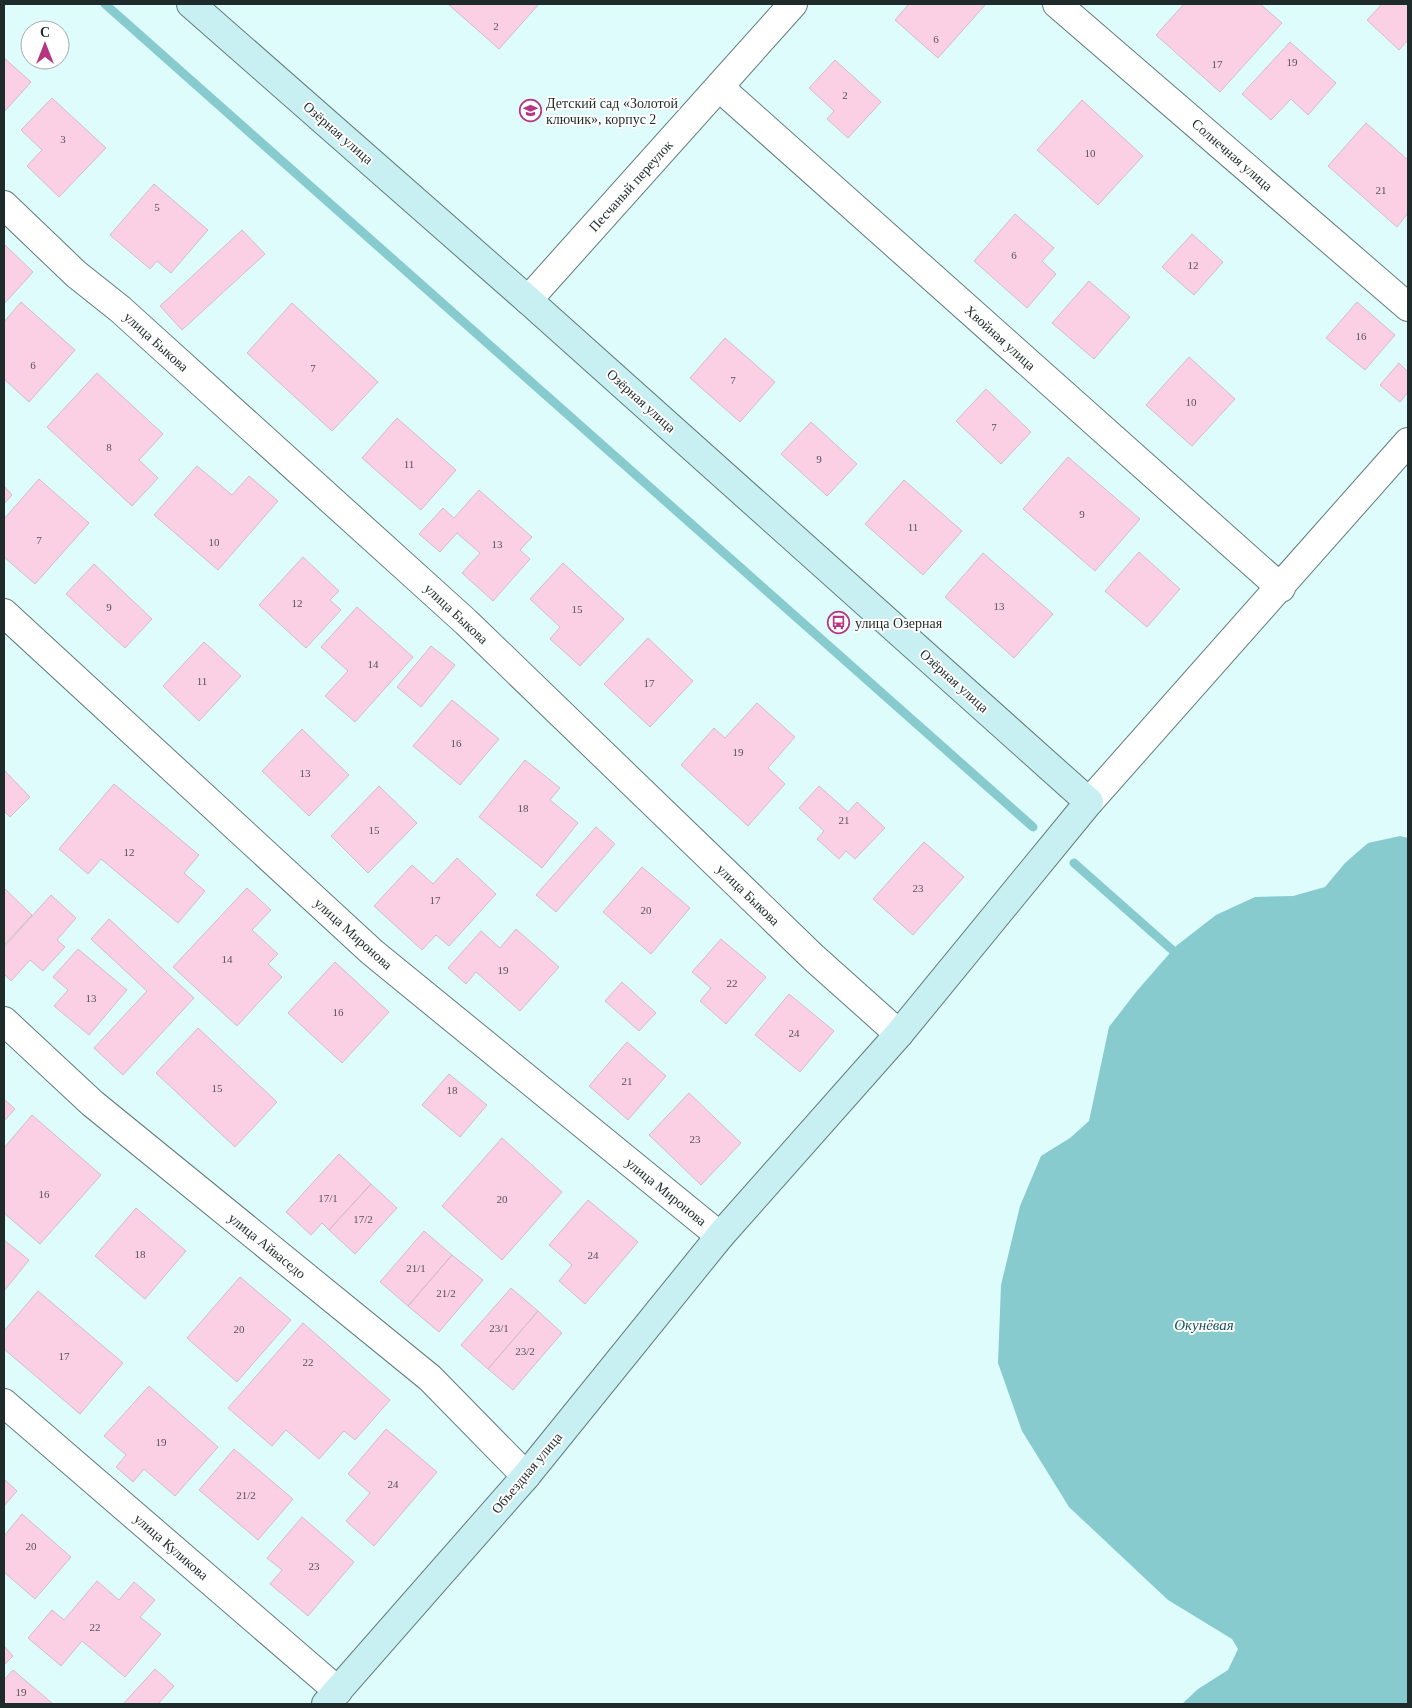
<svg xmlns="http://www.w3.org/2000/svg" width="1412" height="1708" font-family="Georgia,serif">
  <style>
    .water { fill: #87cbcf }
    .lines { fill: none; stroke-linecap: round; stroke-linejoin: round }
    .stream { stroke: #87cbcf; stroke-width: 9 }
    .building { fill: #fcd0e4; stroke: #d3bcc6 }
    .minor-casing { stroke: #627b7c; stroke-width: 30 }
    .secondary-casing { stroke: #627b7c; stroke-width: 30 }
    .minor { stroke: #fff; stroke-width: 28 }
    .secondary { stroke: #c8f0f2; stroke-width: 28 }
    .labels { text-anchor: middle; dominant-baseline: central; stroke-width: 4; stroke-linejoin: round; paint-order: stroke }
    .number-label { font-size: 11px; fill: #565458 }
    .poi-label { font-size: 14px; fill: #1f2a2a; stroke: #fff; text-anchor: start }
    .street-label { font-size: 14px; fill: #1f2a2a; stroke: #fff }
    .water-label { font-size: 15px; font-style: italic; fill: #195457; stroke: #fff }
  </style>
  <rect width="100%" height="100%" fill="#dffcfd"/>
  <path class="water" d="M1400 836 1408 838V1704H1182L1198 1689 1228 1670 1238 1649 1232 1639 1168 1600 1069 1507 1022 1431 998 1363 1001 1285 1020 1206 1041 1156 1070 1138 1089 1121 1109 1027 1136 992 1176 946 1216 915 1255 897 1293 896 1325 887 1345 863 1368 843Z"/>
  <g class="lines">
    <path class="stream" d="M105 4 1033 827
      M1074 863 1178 955"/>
  </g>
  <path class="building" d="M448 4H539L499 49Z
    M909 4H986L938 58 895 20Z
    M1184 4H1260L1282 23 1220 92 1156 35Z
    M1382 4H1408V40L1399 50 1367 20Z
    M1290 42 1336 83 1308 115 1291 99 1271 120 1242 94Z
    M4 58 31 82 4 112Z
    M835 60 881 102 848 138 827 119 834 111 809 88Z
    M52 98 106 148 59 197 27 166 42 150 21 130Z
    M1082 100 1143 156 1098 205 1037 150Z
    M1366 123 1408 160V213L1397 227 1328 166Z
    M154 184 208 230 171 273 157 261 150 269 110 235Z
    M1015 214 1054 248 1042 261 1056 274 1027 308 974 261Z
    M242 230 265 254 182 330 160 306Z
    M1192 234 1223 262 1194 295 1162 267Z
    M4 244 33 272 4 304Z
    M1089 281 1130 317 1094 359 1052 323Z
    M21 302 75 350 29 402 4 379V322Z
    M1357 302 1395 335 1365 370 1326 338Z
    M292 303 378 382 332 431 247 353Z
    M725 338 775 382 740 422 690 378Z
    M1189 357 1235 399 1192 446 1146 405Z
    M1399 363 1408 372V392L1400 402 1380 385Z
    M97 373 163 434 139 460 158 478 132 506 47 427Z
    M986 389 1031 432 1001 464 956 421Z
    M397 418 456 470 421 510 362 458Z
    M811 422 857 464 827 496 781 454Z
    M1068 457 1140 519 1095 571 1023 509Z
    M197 466 232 495 249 476 278 501 218 570 154 515Z
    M39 479 89 523 35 584 4 557V519Z
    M904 480 962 531 923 575 865 524Z
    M4 486 12 495 4 504Z
    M479 490 532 537 520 550 530 559 493 601 462 573 480 553 457 533 440 552 419 534 443 508 454 518Z
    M1139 552 1180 589 1147 627 1105 591Z
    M983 553 1053 614 1014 658 945 597Z
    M303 557 339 591 330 600 341 610 306 648 259 605Z
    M563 563 624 619 580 666 550 639 560 627 530 599Z
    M94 564 152 619 125 648 66 594Z
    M357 607 413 657 355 722 325 696 348 671 321 647Z
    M648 638 693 681 650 727 604 684Z
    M204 642 241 676 199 721 163 686Z
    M431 646 455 665 421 707 397 687Z
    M452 700 499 739 460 785 413 746Z
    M757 703 795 737 768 768 785 784 748 826 681 765 714 728 725 738Z
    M302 729 349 775 309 816 262 771Z
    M525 760 560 788 550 800 578 823 542 868 479 817Z
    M4 770 30 797 10 817 4 811Z
    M114 784 199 855 184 873 205 891 178 923 101 859 88 874 59 849Z
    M379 786 417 823 368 873 331 836Z
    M819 786 848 812 857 802 885 828 855 859 846 851 839 859 817 839 824 831 799 808Z
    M596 827 615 844 556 912 536 895Z
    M924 842 964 877 913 935 873 899Z
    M457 858 496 894 449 946 436 935 422 950 374 906 412 865 433 884Z
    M642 867 690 908 651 954 603 912Z
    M4 888 32 915 4 945Z
    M247 888 271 910 252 930 278 954 268 964 282 977 237 1026 173 967Z
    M51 895 76 918 57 940 65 947 43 971 30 960 11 981 4 974V947Z
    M109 919 194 998 123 1075 94 1048 147 991 91 939Z
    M516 929 559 967 520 1011 476 972 466 984 448 968 481 931 500 948Z
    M721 939 766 977 726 1024 700 1001 711 988 692 972Z
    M78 949 127 990 89 1035 54 1006 68 990 53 977Z
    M335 962 389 1012 342 1063 288 1013Z
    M622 982 656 1013 639 1031 605 1001Z
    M789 994 834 1031 800 1072 755 1035Z
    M198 1028 277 1102 235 1147 156 1073Z
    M627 1042 666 1076 628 1120 589 1086Z
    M449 1074 487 1105 460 1137 422 1105Z
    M689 1093 741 1143 701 1185 649 1135Z
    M4 1099 15 1109 4 1121Z
    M32 1115 101 1175 40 1244 4 1213V1148Z
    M502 1138 562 1192 502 1260 442 1206Z
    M339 1154 371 1184 329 1230 322 1223 311 1235 286 1212Z
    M371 1184 397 1208 355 1254 329 1230Z
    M588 1200 638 1242 585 1304 559 1281 572 1265 549 1245Z
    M136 1208 186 1251 145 1299 95 1256Z
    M424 1231 452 1255 408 1306 380 1282Z
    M4 1240 29 1260 4 1291Z
    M452 1255 483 1280 439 1332 408 1306Z
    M240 1277 291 1320 237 1382 187 1338Z
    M511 1288 538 1311 488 1369 461 1345Z
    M38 1291 123 1363 80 1414 4 1349V1331Z
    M538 1311 562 1333 513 1390 488 1369Z
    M303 1323 390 1400 355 1440 344 1431 319 1459 286 1430 272 1446 228 1408Z
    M149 1386 218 1447 175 1496 144 1469 133 1482 116 1467 126 1455 104 1436Z
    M386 1429 437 1472 374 1546 346 1521 370 1493 348 1474Z
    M234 1449 293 1499 258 1540 199 1490Z
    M4 1479 17 1491 4 1506Z
    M22 1514 71 1557 35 1599 4 1572V1536Z
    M302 1517 354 1562 308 1616 270 1584 282 1570 267 1558Z
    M97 1581 119 1600 134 1582 155 1600 140 1617 161 1634 125 1677 82 1641 61 1666 28 1638 52 1610 64 1620Z
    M4 1646 13 1656 4 1665Z
    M155 1669 174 1686 158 1704H123Z
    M13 1670 53 1704H4V1680Z"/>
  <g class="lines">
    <defs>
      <path id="minor" d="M1057 4 1408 307
        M719 87 1281 588
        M4 205 76 274 120 309 466 622 814 958 899 1034
        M528 300 793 4
        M4 613 372 952 720 1236
        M1089 802 1408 442
        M4 1021 92 1103 430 1378 526 1476
        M4 1403 338 1691"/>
      <path id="secondary" d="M191 4 528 300 1089 802 899 1034 720 1236 526 1476 326 1704"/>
    </defs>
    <use href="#minor" class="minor-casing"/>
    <use href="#secondary" class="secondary-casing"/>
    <use href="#minor" class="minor"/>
    <use href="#secondary" class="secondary"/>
  </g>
  <defs>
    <symbol id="school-ring" viewBox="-11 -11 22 22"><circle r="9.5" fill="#fff" stroke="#b73681" stroke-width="1.5"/><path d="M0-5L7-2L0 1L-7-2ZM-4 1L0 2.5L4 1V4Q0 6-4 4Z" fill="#b73681"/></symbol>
    <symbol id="bus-ring" viewBox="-11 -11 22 22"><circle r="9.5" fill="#fff" stroke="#b73681" stroke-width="1.5"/><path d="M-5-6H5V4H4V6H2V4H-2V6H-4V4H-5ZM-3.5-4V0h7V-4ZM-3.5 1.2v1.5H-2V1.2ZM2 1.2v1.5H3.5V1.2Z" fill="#b73681"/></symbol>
  </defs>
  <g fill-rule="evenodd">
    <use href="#school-ring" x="518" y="98" width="25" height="25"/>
    <use href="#bus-ring" x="826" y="610" width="25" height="25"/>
  </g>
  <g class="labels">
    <g class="number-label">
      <text x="496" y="26">2</text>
      <text x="936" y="39">6</text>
      <text x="1292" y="62">19</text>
      <text x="1217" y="64">17</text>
      <text x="845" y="95">2</text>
      <text x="63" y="139">3</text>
      <text x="1090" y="153">10</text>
      <text x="1381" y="190">21</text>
      <text x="157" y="207">5</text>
      <text x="1014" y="255">6</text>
      <text x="1193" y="265">12</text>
      <text x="1361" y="336">16</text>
      <text x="33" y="365">6</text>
      <text x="313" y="368">7</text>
      <text x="733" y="380">7</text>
      <text x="1191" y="402">10</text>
      <text x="994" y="427">7</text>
      <text x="109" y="447">8</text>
      <text x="819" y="459">9</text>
      <text x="409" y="464">11</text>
      <text x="1082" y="514">9</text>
      <text x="913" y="527">11</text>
      <text x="39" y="540">7</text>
      <text x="214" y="542">10</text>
      <text x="497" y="544">13</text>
      <text x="297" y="603">12</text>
      <text x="999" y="606">13</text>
      <text x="109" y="607">9</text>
      <text x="577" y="609">15</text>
      <text x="373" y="664">14</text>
      <text x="202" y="681">11</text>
      <text x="649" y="683">17</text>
      <text x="456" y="743">16</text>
      <text x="738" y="752">19</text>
      <text x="305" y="773">13</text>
      <text x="523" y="808">18</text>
      <text x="844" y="820">21</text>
      <text x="374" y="830">15</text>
      <text x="129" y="852">12</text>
      <text x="918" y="888">23</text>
      <text x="435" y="900">17</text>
      <text x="646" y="910">20</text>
      <text x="227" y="959">14</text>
      <text x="503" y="970">19</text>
      <text x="732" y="983">22</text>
      <text x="91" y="998">13</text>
      <text x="338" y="1012">16</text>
      <text x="794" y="1033">24</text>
      <text x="627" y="1081">21</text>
      <text x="217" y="1088">15</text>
      <text x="452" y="1090">18</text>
      <text x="695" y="1139">23</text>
      <text x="44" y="1194">16</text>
      <text x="328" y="1198">17/1</text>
      <text x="502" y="1199">20</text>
      <text x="363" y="1219">17/2</text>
      <text x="140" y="1254">18</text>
      <text x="593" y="1255">24</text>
      <text x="416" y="1268">21/1</text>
      <text x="446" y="1293">21/2</text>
      <text x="499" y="1328">23/1</text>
      <text x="239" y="1329">20</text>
      <text x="525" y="1351">23/2</text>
      <text x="64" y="1356">17</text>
      <text x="308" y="1362">22</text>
      <text x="161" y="1442">19</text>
      <text x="393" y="1484">24</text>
      <text x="246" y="1495">21/2</text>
      <text x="31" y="1546">20</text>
      <text x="314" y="1566">23</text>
      <text x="95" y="1627">22</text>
      <text x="21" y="1692">19</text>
    </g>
    <g class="poi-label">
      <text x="546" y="103">Детский сад «Золотой<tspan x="546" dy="16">ключик», корпус 2</tspan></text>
      <text x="855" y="623">улица Озерная</text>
    </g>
    <g class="street-label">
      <text transform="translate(338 133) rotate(41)">Озёрная улица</text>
      <text transform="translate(1232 155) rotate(41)">Солнечная улица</text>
      <text transform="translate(631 186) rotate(-48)">Песчаный переулок</text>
      <text transform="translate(1000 338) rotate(42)">Хвойная улица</text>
      <text transform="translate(156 342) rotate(42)">улица Быкова</text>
      <text transform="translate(641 401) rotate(42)">Озёрная улица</text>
      <text transform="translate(456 614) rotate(43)">улица Быкова</text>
      <text transform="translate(954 681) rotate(42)">Озёрная улица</text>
      <text transform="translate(748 895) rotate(44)">улица Быкова</text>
      <text transform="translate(353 934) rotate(42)">улица Миронова</text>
      <text transform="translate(666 1192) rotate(39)">улица Миронова</text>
      <text transform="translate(267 1246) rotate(39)">улица Айваседо</text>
      <text transform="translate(527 1473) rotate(-50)">Объездная улица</text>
      <text transform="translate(171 1547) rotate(41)">улица Куликова</text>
    </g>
    <g class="water-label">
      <text x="1204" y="1325">Окунёвая</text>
    </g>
  </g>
  <rect width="1412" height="1708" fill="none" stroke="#1f2a2a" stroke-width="10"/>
  <g transform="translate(45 45)"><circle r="24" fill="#ffffff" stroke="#a5aaaa"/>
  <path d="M0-4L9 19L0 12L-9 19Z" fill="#b73681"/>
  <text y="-8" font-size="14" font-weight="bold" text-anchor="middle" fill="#1f2a2a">С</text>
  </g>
</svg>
